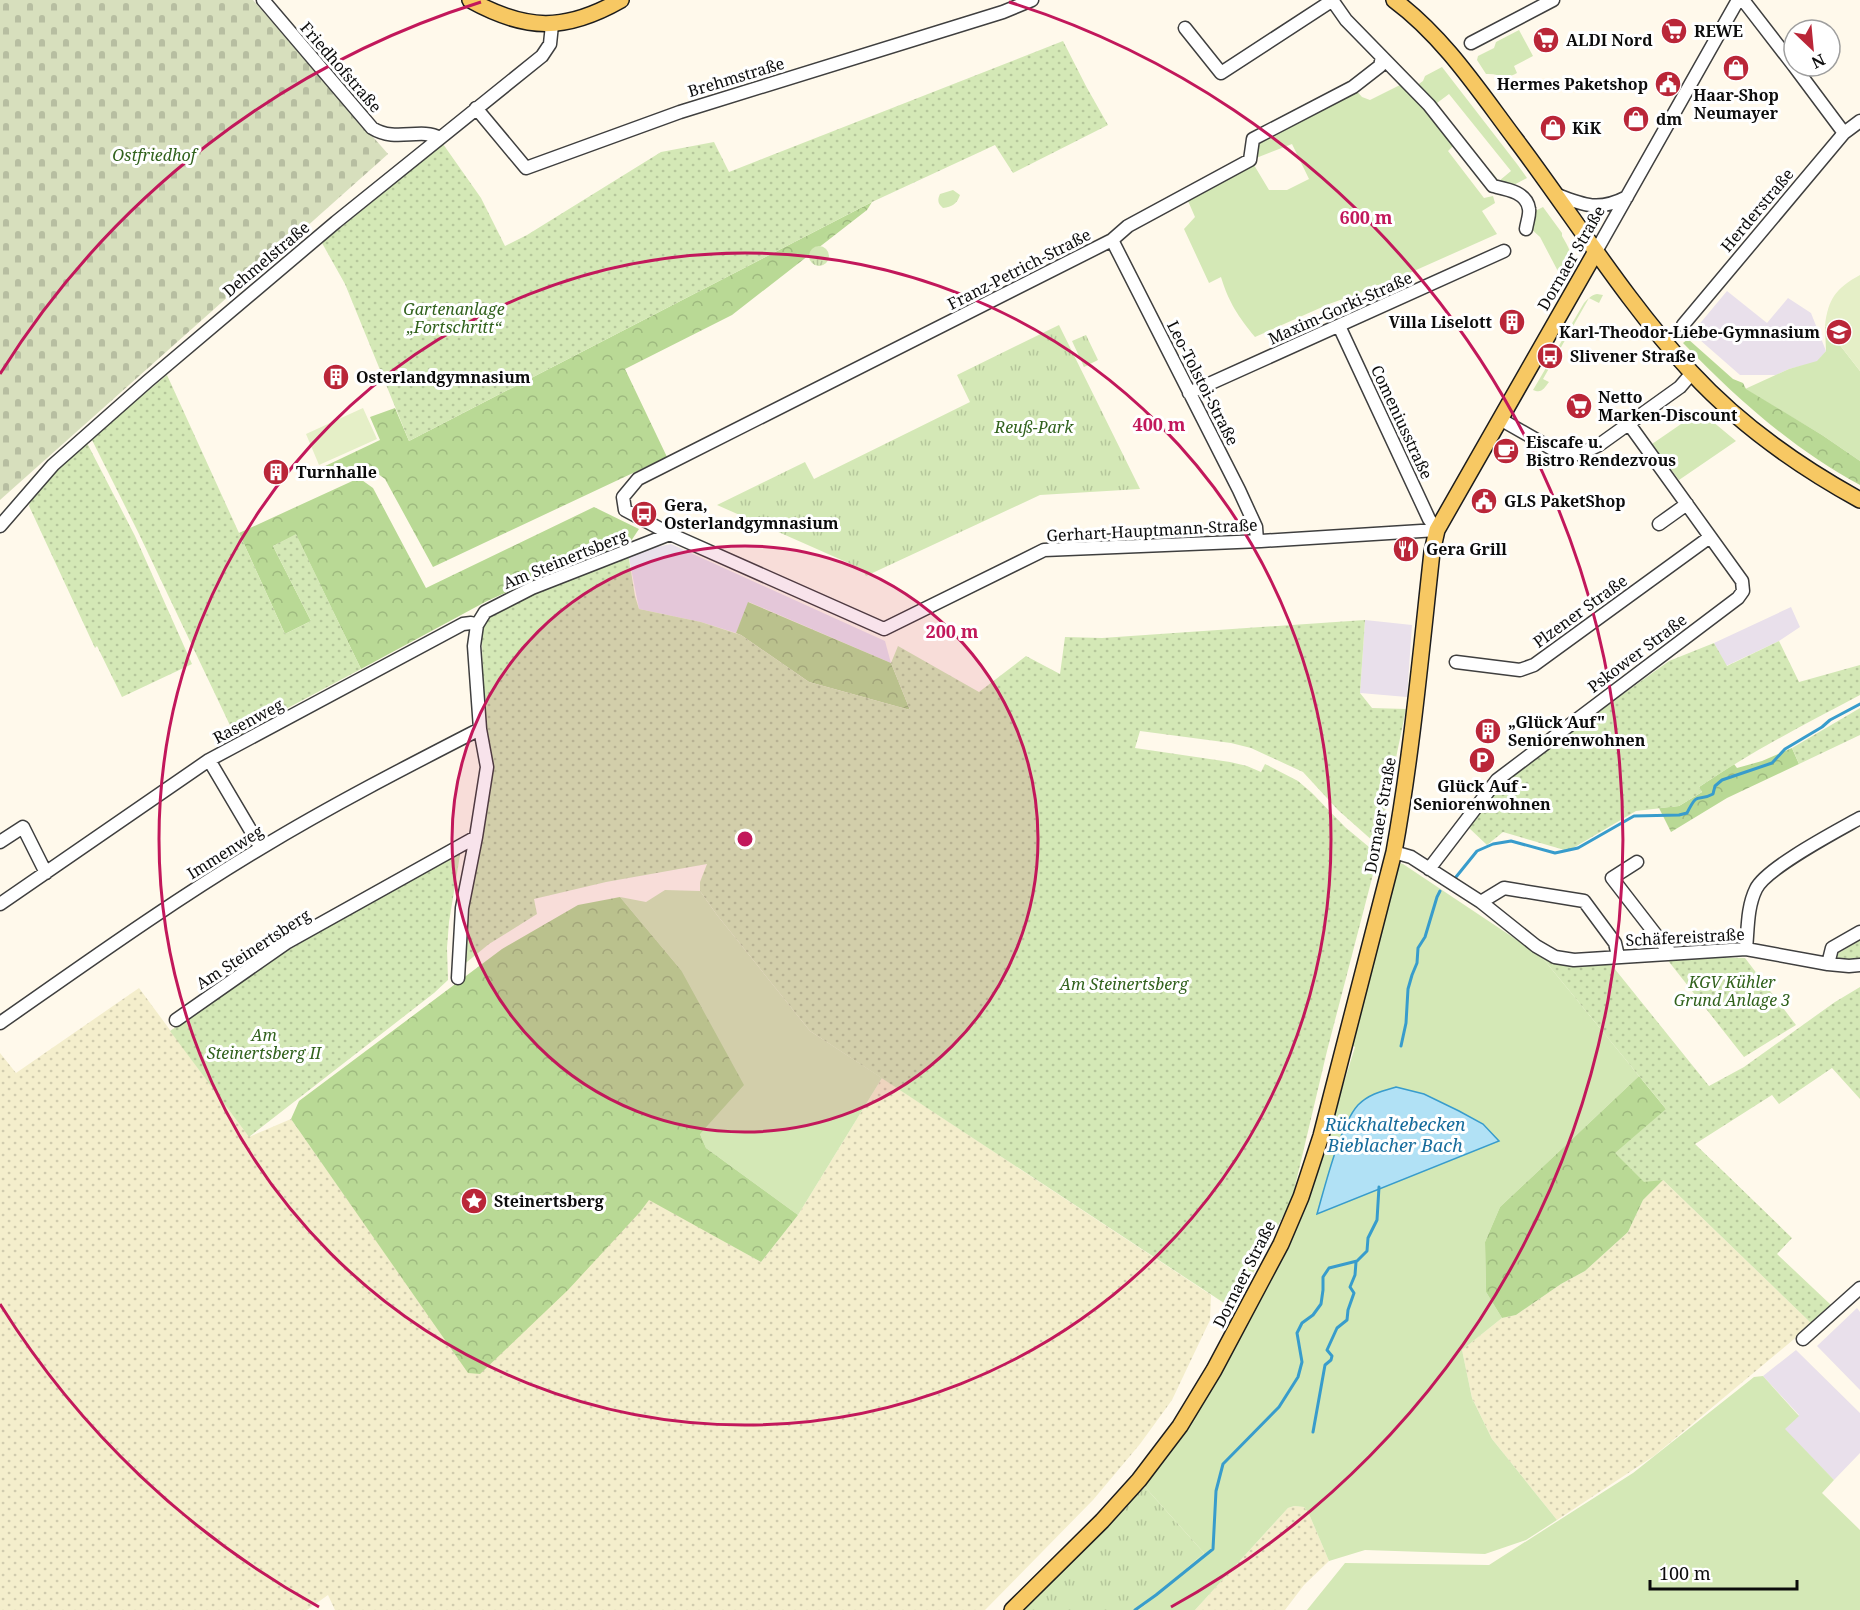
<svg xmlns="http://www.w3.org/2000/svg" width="1860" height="1610" font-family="'Noto Serif',serif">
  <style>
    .industrial { fill: #e9e0eb }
    .farmland { fill: url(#farmland-dots) }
    .grass { fill: #d4e8b6; fill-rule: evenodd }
    .forest { fill: url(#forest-crowns) }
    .cemetery { fill: url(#cemetery-stones) }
    .park { fill: url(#park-tufts) }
    .garden { fill: url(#garden-dots) }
    .pitch { fill: #e5efc7 }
    .water { fill: #b1e1f5; stroke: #389ccc; stroke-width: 1.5 }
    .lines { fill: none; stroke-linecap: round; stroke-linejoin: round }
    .stream { stroke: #389ccc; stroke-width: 3 }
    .minor-casing { stroke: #3f3f3f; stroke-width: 15 }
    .major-casing { stroke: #1d1d1d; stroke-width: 18 }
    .minor { stroke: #fff; stroke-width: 12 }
    .major { stroke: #f7c863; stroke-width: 15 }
    .ring { fill: none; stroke: #c2185b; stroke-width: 3 }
    .labels { text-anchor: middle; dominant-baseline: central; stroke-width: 6; stroke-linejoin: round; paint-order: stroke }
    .poi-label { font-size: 16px; font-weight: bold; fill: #0c0c0c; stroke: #fff; text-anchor: start }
    .street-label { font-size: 16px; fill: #0c0c0c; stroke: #fff }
    .park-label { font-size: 16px; font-style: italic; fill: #31621d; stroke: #fff }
    .water-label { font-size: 18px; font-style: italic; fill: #176c9c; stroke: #fff }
    .centre { fill: #c2185b; stroke: #fff; stroke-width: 3 }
    .ring-label { font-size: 18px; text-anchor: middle; font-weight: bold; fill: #c2185b; stroke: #fff; stroke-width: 6; stroke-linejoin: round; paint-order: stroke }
  </style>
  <defs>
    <pattern id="farmland-dots" width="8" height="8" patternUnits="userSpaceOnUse" patternTransform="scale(1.5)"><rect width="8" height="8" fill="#f4eecc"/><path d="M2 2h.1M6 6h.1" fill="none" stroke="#d0cbae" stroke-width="1.8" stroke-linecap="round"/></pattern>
    <pattern id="forest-crowns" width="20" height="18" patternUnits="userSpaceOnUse" patternTransform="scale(1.5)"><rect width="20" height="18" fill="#b9d995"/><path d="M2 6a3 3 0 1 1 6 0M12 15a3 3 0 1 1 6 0" fill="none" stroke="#9eb97f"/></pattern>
    <pattern id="cemetery-stones" width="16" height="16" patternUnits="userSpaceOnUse" patternTransform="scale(1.5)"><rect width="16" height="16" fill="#d7dfbd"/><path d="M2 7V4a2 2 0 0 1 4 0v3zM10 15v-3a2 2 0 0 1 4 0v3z" fill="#b7bea1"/></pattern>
    <pattern id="park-tufts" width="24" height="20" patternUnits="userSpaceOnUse" patternTransform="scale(1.5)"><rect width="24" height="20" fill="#d4e8b6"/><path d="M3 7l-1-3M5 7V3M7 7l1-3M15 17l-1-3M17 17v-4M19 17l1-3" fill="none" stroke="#b5c69b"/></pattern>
    <pattern id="garden-dots" width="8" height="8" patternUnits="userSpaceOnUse" patternTransform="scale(1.5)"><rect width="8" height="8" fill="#d4e8b6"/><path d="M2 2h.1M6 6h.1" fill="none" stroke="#b5c69b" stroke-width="1.8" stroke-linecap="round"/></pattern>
  </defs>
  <rect width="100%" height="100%" fill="#fff9eb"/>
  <path class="industrial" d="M1727 291 1767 323 1788 298 1811 313 1826 351 1817 362 1789 369 1776 375H1740L1692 333Z
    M671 544 885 641 891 663 749 602 736 633 701 622 639 609 628 553Z
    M1791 607 1800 627 1779 641 1726 666 1714 643Z
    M1365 620 1412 625 1407 697 1360 693Z
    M1857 1308 1860 1312V1390L1817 1346Z
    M1796 1350 1860 1413V1453L1834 1480 1784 1429 1799 1415 1763 1376Z"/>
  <path class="farmland" d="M139 988 249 1137 291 1119 469 1373 640 1212 649 1199 761 1262 798 1215 882 1078 1211 1295 1210 1320 1172 1400 1140 1444 1093 1500 985 1610H335L328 1595 307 1610H0V1053L16 1073Z
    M1663 1180 1812 1324 1654 1456 1557 1520 1492 1439 1472 1398 1462 1350 1502 1318 1516 1315 1561 1284 1585 1271 1628 1232 1643 1200Z
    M1294 1506 1304 1507 1309 1514 1329 1561 1304 1585 1285 1610H1195L1288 1508Z"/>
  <path class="grass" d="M1519 30 1533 56 1514 66 1517 73C1506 80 1498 73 1486 74L1477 60 1478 56 1494 48 1496 42Z
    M1442 67 1517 164 1527 178 1506 189 1485 176 1491 171 1499 181 1511 171 1449 94 1437 103 1444 113 1441 116 1416 86 1423 81 1425 76Z
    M1406 82 1455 144 1448 151 1484 198 1493 196 1495 203 1482 211 1497 234 1387 283 1329 304 1255 337C1238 316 1229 303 1221 277L1209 283 1184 229 1195 217 1185 194 1250 160 1253 139 1353 87 1362 97 1370 100ZM1292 144 1309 179 1287 190H1269L1251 160Z
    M1543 207 1562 233V236C1574 256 1574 259 1562 279L1540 237 1530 228 1529 214Z
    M1597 294 1603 295 1599 303 1589 298 1543 379 1549 382C1544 388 1542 394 1533 390L1584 303C1588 299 1591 295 1597 294Z
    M1825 326 1860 371V461L1822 435 1745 389 1789 369 1817 361 1826 351Z
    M1700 411 1736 441 1679 480 1652 444Z
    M1396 862 1403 864 1541 956 1639 1076 1500 1207 1485 1242 1486 1292 1502 1318 1462 1350 1472 1398 1492 1439 1557 1520 1526 1540 1485 1554 1365 1550 1329 1561 1309 1514 1304 1507 1294 1506 1288 1508 1195 1610H1139L1204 1553 1145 1487 1141 1485 1275 1270 1304 1211 1355 1047 1352 1045Z
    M665 890 700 891 717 915 810 1031 882 1078 798 1215 706 1148 700 1134 681 970 620 897 646 902Z
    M1763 1376 1799 1416 1785 1429 1834 1480 1822 1493 1860 1530V1610H1307L1345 1563 1489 1565 1633 1473 1754 1377Z"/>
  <path class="forest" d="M872 202 867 210 732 315 625 369 667 457 433 567 385 479 366 465 330 478 321 468 380 440 370 417 395 408 409 441Z
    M1688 339 1733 379 1743 383 1746 389 1822 435 1860 461V485C1793 449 1736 398 1683 343Z
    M359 478 373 488 426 588 594 507 639 529 627 547 530 582 487 601 361 669 296 535 273 546 311 621 285 634 239 533Z
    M748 602 891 663 910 710 809 682 741 635 736 633Z
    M1792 748 1799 764 1727 798 1671 832 1659 808 1679 806 1702 792 1699 787 1734 764 1737 768 1762 761Z
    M620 897 681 970 744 1085 700 1134 706 1148 798 1215 761 1262 649 1200 640 1212 568 1290 480 1374 468 1373 291 1119 299 1101 502 949 578 905Z
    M1639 1076 1666 1109 1663 1180 1643 1200 1628 1232 1585 1271 1561 1284 1516 1315 1502 1318 1486 1292 1485 1242 1500 1207Z"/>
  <path class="cemetery" d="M0 0H253L388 154 0 500Z"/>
  <path class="park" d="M953 190 960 195C957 204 952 207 943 208 938 204 937 200 940 194Z
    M809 256a10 10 0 1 1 20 0a10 10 0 1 1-20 0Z
    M1059 325 1140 489 1040 495 866 576 862 569 717 505 805 462 814 479 970 402 957 375Z
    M1086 335 1098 360 1084 367 1072 341Z
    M1145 1487 1204 1553 1139 1610H1024Z"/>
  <path class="garden" d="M1063 41 1087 88 1108 125 1013 173 995 145 872 202 409 441 345 284 322 243 443 144 481 198 505 246 527 235 661 152 714 142 729 172Z
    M167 375 285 634 311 621 273 546 296 534 361 669 267 719 236 738 139 534 91 438Z
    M86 441 135 536 192 664 122 697 97 646 95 648 29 506C35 481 67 458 86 441Z
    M628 553 635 596 639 609 701 622 741 635 809 682 910 710 891 663 898 646 979 692 1026 656 1060 674 1065 637 1102 638 1365 620 1360 693 1372 708 1406 709 1385 812C1385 823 1386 833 1379 842H1374L1338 810 1303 772 1251 748 1231 743 1140 731 1135 748 1230 762 1247 766 1261 772 1265 764 1298 781 1312 793 1345 827 1369 847V853L1377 859 1327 1051 1292 1199 1241 1296H1230L1224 1303 810 1031 717 915 700 891V882L707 864 606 882 534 899 537 914 489 944 462 966 465 912 490 754 483 706 482 636 484 621 491 610Z
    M1779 641 1799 682 1860 665V695C1805 724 1751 752 1699 787L1702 792 1679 806 1636 811 1568 851 1503 832 1487 845 1468 827 1505 781 1529 762 1669 661 1714 643 1727 666Z
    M1860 708V735L1799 764 1792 748Z
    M461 849 449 922 447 948 448 980 434 993 249 1137 170 1031 287 951Z
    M1860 940V961L1837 959V954Z
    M1541 956 1582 965 1610 963 1709 1086 1744 1067 1835 1002 1860 987V1099L1832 1068 1779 1104 1772 1095 1695 1144 1792 1238 1777 1254 1831 1305 1812 1324 1663 1180 1644 1182 1615 1153 1666 1109Z
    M1710 957 1745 958 1796 1025 1744 1057 1666 958Z"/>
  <path class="pitch" d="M1860 275V371L1825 326C1828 299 1836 288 1860 275Z
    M363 408 377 439 319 465 306 434Z"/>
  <path class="water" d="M1396 1087 1424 1094 1459 1111 1483 1124 1499 1141 1317 1214C1325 1186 1340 1125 1358 1105 1369 1094 1382 1091 1396 1087Z"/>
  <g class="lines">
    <path class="stream" d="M1456 877 1477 851 1493 844 1511 841 1555 853 1578 848 1634 816 1679 815 1687 813C1699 789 1697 803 1713 794L1715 786 1722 780 1772 763 1785 749 1822 727 1830 720 1860 704
      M1401 1046 1406 1023 1408 989 1412 975 1417 963 1418 948 1425 937 1437 897 1440 891
      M1313 1432 1325 1365 1331 1360 1332 1356 1327 1350 1337 1328 1347 1320 1348 1310 1354 1293 1350 1287 1355 1275 1356 1262
      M1135 1610 1156 1595 1213 1549 1216 1491 1223 1464 1279 1407 1298 1377 1302 1362 1297 1333 1302 1323 1313 1315 1321 1304 1323 1290V1277L1329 1268 1357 1261 1367 1251 1368 1238 1377 1220 1379 1187"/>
    <defs>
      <path id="minor" d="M263 0 372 128C396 143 420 127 440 138
        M1332 0 1346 20 1429 105 1493 186C1506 189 1527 192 1529 209 1530 215 1527 222 1526 229
        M1743 0 1794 66
        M1185 28 1221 73 1333 0
        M1471 43 1553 0
        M1382 57 1380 66 1353 87 1253 139 1250 160 1128 226 1112 240 638 479 623 497 625 510 670 534 884 629 1044 550 1261 541 1437 530
        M1794 66 1844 133
        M476 108 526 168 680 112 1003 12 1032 0
        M1555 194C1583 205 1598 212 1627 197
        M1112 240 1239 490 1256 527 1257 541
        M1595 253 1738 0
        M1683 325 1844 133 1860 121
        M1339 326 1429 519 1437 530
        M1189 393 1504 251
        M1500 419 1561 454 1572 455 1582 453 1599 445 1680 387 1692 373
        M1659 524 1687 504
        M0 526 53 465 148 381 336 222 542 56 550 44 552 25
        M1456 662 1520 670 1534 665 1710 537
        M209 760 261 848
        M0 842 23 827 46 873
        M1394 852 1411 857 1481 902 1536 946 1555 957 1574 960 1746 949 1828 964 1849 966 1860 965
        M1637 862 1612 878 1670 953
        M1429 869 1497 780 1738 598 1743 591 1742 581 1629 424
        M1481 902 1504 888 1584 901 1615 943 1618 956
        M0 904 209 760 463 624 471 623 477 625
        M1746 949C1748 929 1747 907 1756 889 1766 868 1837 831 1860 818
        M1828 964 1832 948 1860 932
        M458 978 462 908 476 837 487 767 480 729 474 646 477 625 485 612 532 588 670 534
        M176 1020 286 943 476 837
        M0 1023C86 963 171 902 261 848 332 805 406 767 480 729
        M1803 1339 1860 1288"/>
      <path id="major" d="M470 0C526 31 565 32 621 0
        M1394 0C1444 37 1479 91 1516 140 1574 217 1625 300 1691 372 1739 424 1798 466 1860 500
        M1012 1610 1102 1521 1139 1480 1180 1426 1214 1370 1281 1244 1301 1197 1321 1136 1394 852C1412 753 1421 652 1432 552L1437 530 1595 253"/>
    </defs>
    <use href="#minor" class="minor-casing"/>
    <use href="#major" class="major-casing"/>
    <use href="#minor" class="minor"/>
    <use href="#major" class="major"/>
  </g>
  <circle cx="745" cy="839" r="293" fill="#c2185b" fill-opacity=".12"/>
  <g class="ring">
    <circle cx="745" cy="839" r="293"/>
    <circle cx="745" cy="839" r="586"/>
    <path d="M319 1607A878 878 0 0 1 0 1304M0 374A878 878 0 0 1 481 2M1009 2A878 878 0 0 1 1171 1607"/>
  </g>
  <defs>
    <symbol id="supermarket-disc" viewBox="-11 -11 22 22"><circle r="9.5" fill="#ba2638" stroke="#fff"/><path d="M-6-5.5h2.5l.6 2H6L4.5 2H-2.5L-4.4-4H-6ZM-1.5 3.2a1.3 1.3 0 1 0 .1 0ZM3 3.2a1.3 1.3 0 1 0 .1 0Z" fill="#fff"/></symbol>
    <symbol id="shop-disc" viewBox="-11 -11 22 22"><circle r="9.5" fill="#ba2638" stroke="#fff"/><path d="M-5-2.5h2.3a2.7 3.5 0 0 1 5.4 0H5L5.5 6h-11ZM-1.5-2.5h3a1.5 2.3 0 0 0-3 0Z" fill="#fff"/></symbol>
    <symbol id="civic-disc" viewBox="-11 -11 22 22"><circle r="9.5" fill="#ba2638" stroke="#fff"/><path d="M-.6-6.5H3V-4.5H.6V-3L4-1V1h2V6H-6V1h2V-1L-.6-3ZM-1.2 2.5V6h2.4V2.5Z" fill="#fff"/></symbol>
    <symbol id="building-disc" viewBox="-11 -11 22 22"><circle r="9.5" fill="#ba2638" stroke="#fff"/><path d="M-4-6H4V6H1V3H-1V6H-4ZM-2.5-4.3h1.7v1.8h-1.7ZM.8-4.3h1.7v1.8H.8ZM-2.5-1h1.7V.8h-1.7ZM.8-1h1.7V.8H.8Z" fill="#fff"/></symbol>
    <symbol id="school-disc" viewBox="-11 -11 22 22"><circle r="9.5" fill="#ba2638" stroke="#fff"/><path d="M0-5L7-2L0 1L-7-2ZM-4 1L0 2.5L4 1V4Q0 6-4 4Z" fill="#fff"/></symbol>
    <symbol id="bus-disc" viewBox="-11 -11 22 22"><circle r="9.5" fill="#ba2638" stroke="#fff"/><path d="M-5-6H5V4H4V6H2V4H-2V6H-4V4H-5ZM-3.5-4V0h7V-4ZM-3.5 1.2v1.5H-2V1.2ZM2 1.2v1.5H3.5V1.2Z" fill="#fff"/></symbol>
    <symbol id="cafe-disc" viewBox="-11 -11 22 22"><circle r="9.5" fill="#ba2638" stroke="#fff"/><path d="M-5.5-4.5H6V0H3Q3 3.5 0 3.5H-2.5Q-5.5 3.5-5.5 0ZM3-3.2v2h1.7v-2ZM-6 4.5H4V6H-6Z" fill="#fff"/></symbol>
    <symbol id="restaurant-disc" viewBox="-11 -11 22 22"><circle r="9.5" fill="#ba2638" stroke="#fff"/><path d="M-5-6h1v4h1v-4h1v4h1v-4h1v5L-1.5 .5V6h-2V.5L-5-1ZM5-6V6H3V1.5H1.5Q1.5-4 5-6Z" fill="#fff"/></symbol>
    <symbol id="parking-disc" viewBox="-11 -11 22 22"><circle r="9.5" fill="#ba2638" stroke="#fff"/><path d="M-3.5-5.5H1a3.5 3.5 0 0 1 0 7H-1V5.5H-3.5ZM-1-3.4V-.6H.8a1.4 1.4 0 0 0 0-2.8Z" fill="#fff"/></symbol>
    <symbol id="sight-disc" viewBox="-11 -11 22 22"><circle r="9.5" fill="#ba2638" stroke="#fff"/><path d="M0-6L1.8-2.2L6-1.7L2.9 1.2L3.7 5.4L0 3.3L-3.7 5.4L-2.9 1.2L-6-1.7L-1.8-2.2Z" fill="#fff"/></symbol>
  </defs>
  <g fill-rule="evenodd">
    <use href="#supermarket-disc" x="1659" y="16" width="30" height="30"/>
    <use href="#supermarket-disc" x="1531" y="25" width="30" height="30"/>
    <use href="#shop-disc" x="1721" y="53" width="30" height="30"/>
    <use href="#civic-disc" x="1653" y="69" width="30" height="30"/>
    <use href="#shop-disc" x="1621" y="104" width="30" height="30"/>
    <use href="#shop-disc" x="1538" y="113" width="30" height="30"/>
    <use href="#building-disc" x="1497" y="307" width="30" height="30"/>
    <use href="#school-disc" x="1824" y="317" width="30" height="30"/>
    <use href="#bus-disc" x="1535" y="341" width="30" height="30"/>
    <use href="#building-disc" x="321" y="362" width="30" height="30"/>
    <use href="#supermarket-disc" x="1564" y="391" width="30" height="30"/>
    <use href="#cafe-disc" x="1491" y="436" width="30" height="30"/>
    <use href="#building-disc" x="261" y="457" width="30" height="30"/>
    <use href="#civic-disc" x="1469" y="486" width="30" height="30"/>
    <use href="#bus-disc" x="629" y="499" width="30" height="30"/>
    <use href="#restaurant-disc" x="1391" y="534" width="30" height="30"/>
    <use href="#building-disc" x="1473" y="716" width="30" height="30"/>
    <use href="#parking-disc" x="1467" y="745" width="30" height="30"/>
    <use href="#sight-disc" x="459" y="1186" width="30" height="30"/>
  </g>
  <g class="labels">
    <g class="poi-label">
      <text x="1694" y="31">REWE</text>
      <text x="1566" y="40">ALDI Nord</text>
      <text x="1648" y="84" text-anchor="end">Hermes Paketshop</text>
      <text x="1736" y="95" text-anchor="middle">Haar-Shop<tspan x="1736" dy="18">Neumayer</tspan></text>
      <text x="1656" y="119">dm</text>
      <text x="1572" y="128">KiK</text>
      <text x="1492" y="322" text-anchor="end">Villa Liselott</text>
      <text x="1820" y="332" text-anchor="end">Karl-Theodor-Liebe-Gymnasium</text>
      <text x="1570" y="356">Slivener Straße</text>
      <text x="356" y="377">Osterlandgymnasium</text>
      <text x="1598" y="397">Netto<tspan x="1598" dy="18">Marken-Discount</tspan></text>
      <text x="1526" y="442">Eiscafe u.<tspan x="1526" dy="18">Bistro Rendezvous</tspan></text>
      <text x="296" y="472">Turnhalle</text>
      <text x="1504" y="501">GLS PaketShop</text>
      <text x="664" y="505">Gera,<tspan x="664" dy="18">Osterlandgymnasium</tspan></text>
      <text x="1426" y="549">Gera Grill</text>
      <text x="1508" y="722">„Glück Auf"<tspan x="1508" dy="18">Seniorenwohnen</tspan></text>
      <text x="1482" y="786" text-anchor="middle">Glück Auf -<tspan x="1482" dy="18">Seniorenwohnen</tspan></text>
      <text x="494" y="1201">Steinertsberg</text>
    </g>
    <g class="street-label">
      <text transform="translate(341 67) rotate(49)">Friedhofstraße</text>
      <text transform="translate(736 77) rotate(-17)">Brehmstraße</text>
      <text transform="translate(1757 210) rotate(-50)">Herderstraße</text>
      <text transform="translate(1571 258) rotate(-60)">Dornaer Straße</text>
      <text transform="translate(266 259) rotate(-40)">Dehmelstraße</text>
      <text transform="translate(1019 269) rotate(-27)">Franz-Petrich-Straße</text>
      <text transform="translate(1340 308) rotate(-24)">Maxim-Gorki-Straße</text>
      <text transform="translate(1203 383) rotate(63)">Leo-Tolstoi-Straße</text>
      <text transform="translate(1402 422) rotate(65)">Comeniusstraße</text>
      <text transform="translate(1152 530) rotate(-3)">Gerhart-Hauptmann-Straße</text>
      <text transform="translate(565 559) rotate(-22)">Am Steinertsberg</text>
      <text transform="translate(1580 611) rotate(-36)">Plzener Straße</text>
      <text transform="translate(1637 653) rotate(-37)">Pskower Straße</text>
      <text transform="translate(248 721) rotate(-28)">Rasenweg</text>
      <text transform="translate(1380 815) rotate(-80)">Dornaer Straße</text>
      <text transform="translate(225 852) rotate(-32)">Immenweg</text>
      <text transform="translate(1685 937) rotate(-3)">Schäfereistraße</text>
      <text transform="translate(253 949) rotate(-33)">Am Steinertsberg</text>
      <text transform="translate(1244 1274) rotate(-63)">Dornaer Straße</text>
    </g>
    <g class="park-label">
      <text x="154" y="155">Ostfriedhof</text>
      <text x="454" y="309">Gartenanlage<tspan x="454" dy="18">„Fortschritt“</tspan></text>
      <text x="1034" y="427">Reuß-Park</text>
      <text x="1732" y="982">KGV Kühler<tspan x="1732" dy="18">Grund Anlage 3</tspan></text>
      <text x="1124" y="984">Am Steinertsberg</text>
      <text x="264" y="1035">Am<tspan x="264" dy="18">Steinertsberg II</tspan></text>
    </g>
    <g class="water-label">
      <text x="1395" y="1124">Rückhaltebecken<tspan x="1395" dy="21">Bieblacher Bach</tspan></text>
    </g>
  </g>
  <circle cx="745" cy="839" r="9" class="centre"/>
  <g class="ring-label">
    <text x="1366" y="224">600 m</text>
    <text x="1159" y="431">400 m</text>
    <text x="952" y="638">200 m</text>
  </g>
  <g transform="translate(1812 48) rotate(154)"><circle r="28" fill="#ffffff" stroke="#9e9e9e" stroke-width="1.5"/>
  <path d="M0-4.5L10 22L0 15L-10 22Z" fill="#ba2638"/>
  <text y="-9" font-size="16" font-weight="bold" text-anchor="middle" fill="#0c0c0c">N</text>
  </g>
  <path d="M1650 1580v9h147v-9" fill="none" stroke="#0c0c0c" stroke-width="3"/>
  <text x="1659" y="1580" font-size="18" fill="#0c0c0c" stroke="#ffffff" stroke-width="4.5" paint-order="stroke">100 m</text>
</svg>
